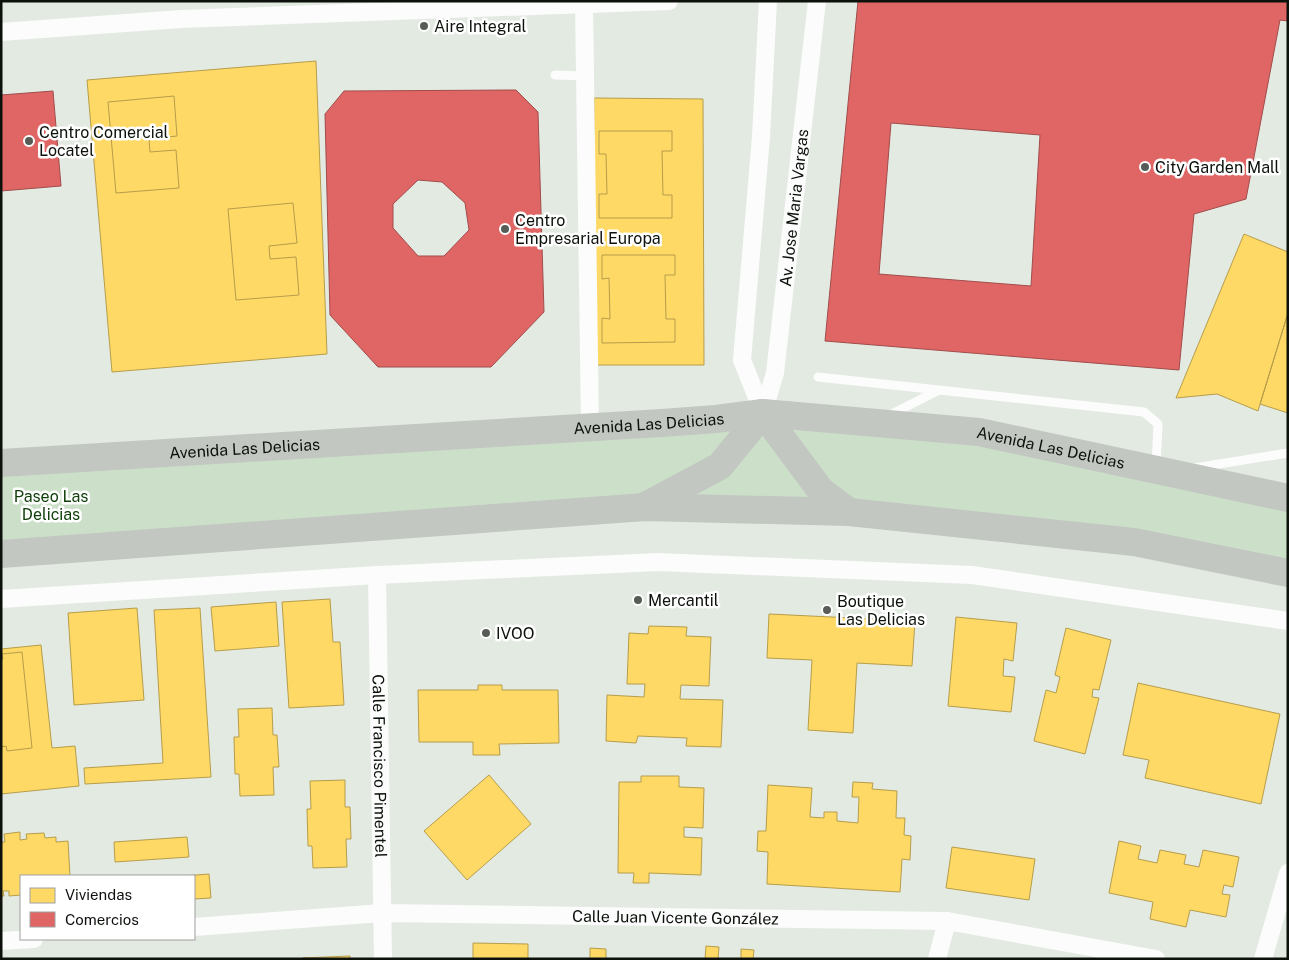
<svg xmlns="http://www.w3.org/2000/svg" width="1289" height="960" font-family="'Public Sans',sans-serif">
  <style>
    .green { fill: #cce0c9 }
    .homes { fill: #ffd966; stroke: #b69d4b }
    .shops { fill: #e06666; stroke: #a04c4b; fill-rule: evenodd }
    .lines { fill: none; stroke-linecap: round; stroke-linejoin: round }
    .lane { stroke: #fbfcfb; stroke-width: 9 }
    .street { stroke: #fbfcfb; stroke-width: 18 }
    .primary { stroke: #c2c7c1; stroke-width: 28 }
    .poi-dot { fill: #575d56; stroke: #fff; stroke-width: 2 }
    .labels { text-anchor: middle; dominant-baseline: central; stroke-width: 5; stroke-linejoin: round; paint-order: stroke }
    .poi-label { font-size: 16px; fill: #0c110b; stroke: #fff; text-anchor: start }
    .street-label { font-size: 16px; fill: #0c110b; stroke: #fff }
    .park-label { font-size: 16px; fill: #104009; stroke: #fff }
  </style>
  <rect width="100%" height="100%" fill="#e3eae2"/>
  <path class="green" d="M662 423 979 432 1288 498V573L1134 542 645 507 1 554V463Z"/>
  <path class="homes" d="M316 61 327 354 112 372 87 80Z
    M174 96 177 136 149 139 150 152 176 150 179 188 116 193 108 102Z
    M594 98 703 99 704 365H595Z
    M599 131H672V151H662L663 195H672V218H599V194H607L606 154H599Z
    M293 203 297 243 269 246 270 259 296 257 299 295 236 300 228 209Z
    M1244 234 1288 252V313L1258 411 1217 394 1176 398Z
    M602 255H675V275H665L666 319H675V342L602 343V318L610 319 609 278 602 279Z
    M1288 313V413L1260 404Z
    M330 599 333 642H340L344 705 289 708 282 602Z
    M276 602 279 646 215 651 211 607Z
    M137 608 144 700 74 705 68 613Z
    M200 608 211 777 85 784 84 768 163 763 154 610Z
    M769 614 915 621 912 666 857 663 853 733 808 730 812 660 767 658Z
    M956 617 1017 623 1013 661 1004 659 1003 676 1015 677 1011 712 948 706Z
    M649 626 687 627 686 636 711 637 709 686 681 685 680 699 723 700 721 747 686 746 687 738 638 736 636 743 606 741 607 695 644 697 645 684H627L629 633 648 634Z
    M1066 628 1111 640 1099 690 1093 689 1092 697 1099 698 1085 754 1034 741 1046 690 1056 693 1060 677 1055 675Z
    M41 645 52 748 75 746 79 786 1 794V649Z
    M22 652 32 748 7 751 6 746 1 747V659H3L2 654Z
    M1138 683 1280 714 1261 804 1145 778 1149 760 1123 755Z
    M478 685H502V690H558L559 743 499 744 500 755H473V742H419L418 690H478Z
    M272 708 273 735H277L279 767H273L274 795 240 796 239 774H235L234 737H239L238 709Z
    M489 775 531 824 467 880 424 831Z
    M641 776H679V787L704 788 703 828 684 827V837L702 838 701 875 649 873V883H633L634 873H618L619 782H641Z
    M345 780V807H350L351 839H346L347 867 313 868 312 846H308L307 809H311L310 781Z
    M853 782 873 783 872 789 897 791 896 818H905L904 835 911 836 910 860 902 859 900 892 767 884 768 852 757 851 758 831H766L768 785 812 788 810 817 824 818V812H837V821L858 823 859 797H852Z
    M20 832V840L27 839 26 834 44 833 45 838 56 837V842L68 841 70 876H21V895L9 896V891H3L4 896H1V842H5L4 834Z
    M187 837 189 857 115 862 114 842Z
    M1119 841 1141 846 1138 859 1157 863 1160 850 1186 855 1184 864 1199 867 1203 850 1239 857 1233 887 1224 885 1222 894 1230 895 1226 917 1190 910 1186 927 1150 919 1153 902 1109 893Z
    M952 847 1035 859 1029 900 946 888Z
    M209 874 211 898 194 899V876H183Z
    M473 943 528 944V959H473Z
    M706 946 719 947 718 959H705Z
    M590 948 606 949V959H590Z
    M741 949 754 950 753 959H741Z
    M350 956V959L303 958Z"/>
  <path class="shops" d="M858 1H1288V21L1280 20 1246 199 1194 214 1179 370 825 341ZM891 123 1040 135 1031 286 879 274Z
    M516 90 538 112 544 312 491 367H378L330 315 325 114 344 91ZM418 180 442 182 465 203 469 230 444 256H418L393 228V204Z
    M53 91 61 186 1 191V95Z"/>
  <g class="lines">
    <path class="lane" d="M555 75 585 76
      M818 377 1144 412 1158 424 1156 467
      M888 416 939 390
      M1194 468 1288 453"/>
    <g class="street">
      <path d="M584 4 590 427"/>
      <path d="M1 32 181 19 669 1"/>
      <path d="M763 413 742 360 761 137 768 1"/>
      <path id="s1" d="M763 413 775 373 817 1"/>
      <path id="s2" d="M377 575 383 959"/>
      <path d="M1 599 377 575 658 562 972 575 1288 621"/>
      <path id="s3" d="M194 927 382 913 947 921 1156 959"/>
      <path d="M1 941 34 939"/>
      <path d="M937 959 947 921"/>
      <path d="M1263 959 1288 873"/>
    </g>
    <g class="primary">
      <path id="s4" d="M1 463 662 423 716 419 763 413 979 432 1288 498"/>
      <path d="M647 505 720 466 763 413 821 491 849 512"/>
      <path d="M1 554 645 507 849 512 1134 542 1288 573"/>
    </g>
  </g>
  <g class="poi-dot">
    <circle cx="424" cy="26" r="5"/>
    <circle cx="29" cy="141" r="5"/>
    <circle cx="1145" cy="167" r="5"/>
    <circle cx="505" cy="229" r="5"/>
    <circle cx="638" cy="600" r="5"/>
    <circle cx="827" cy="610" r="5"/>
    <circle cx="486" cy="633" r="5"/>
  </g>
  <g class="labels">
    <g class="poi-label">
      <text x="434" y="26">Aire Integral</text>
      <text x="39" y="132">Centro Comercial<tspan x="39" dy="18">Locatel</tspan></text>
      <text x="1155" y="167">City Garden Mall</text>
      <text x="515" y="220">Centro<tspan x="515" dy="18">Empresarial Europa</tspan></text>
      <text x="648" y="600">Mercantil</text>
      <text x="837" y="601">Boutique<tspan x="837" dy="18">Las Delicias</tspan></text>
      <text x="496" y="633">IVOO</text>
    </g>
    <g class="street-label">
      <text stroke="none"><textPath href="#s1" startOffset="208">Av. Jose Maria Vargas</textPath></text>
      <text stroke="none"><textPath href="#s4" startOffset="649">Avenida Las Delicias</textPath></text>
      <text stroke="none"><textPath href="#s4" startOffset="244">Avenida Las Delicias</textPath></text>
      <text stroke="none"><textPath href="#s4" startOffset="1054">Avenida Las Delicias</textPath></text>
      <text stroke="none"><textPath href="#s2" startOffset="191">Calle Francisco Pimentel</textPath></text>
      <text stroke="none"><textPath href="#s3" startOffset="482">Calle Juan Vicente González</textPath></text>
    </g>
    <g class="park-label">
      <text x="51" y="496">Paseo Las<tspan x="51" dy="18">Delicias</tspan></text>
    </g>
  </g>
  <rect width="1289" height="960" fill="none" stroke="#0c110b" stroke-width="5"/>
  <rect x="20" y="875" width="175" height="65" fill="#ffffff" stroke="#9ea09d"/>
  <rect x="30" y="888" width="25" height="15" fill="#ffd966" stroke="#9ea09d"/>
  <text x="65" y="900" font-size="15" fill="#0c110b">Viviendas</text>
  <rect x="30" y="912" width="25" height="15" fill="#e06666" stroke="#9ea09d"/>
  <text x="65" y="925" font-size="15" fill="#0c110b">Comercios</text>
</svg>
